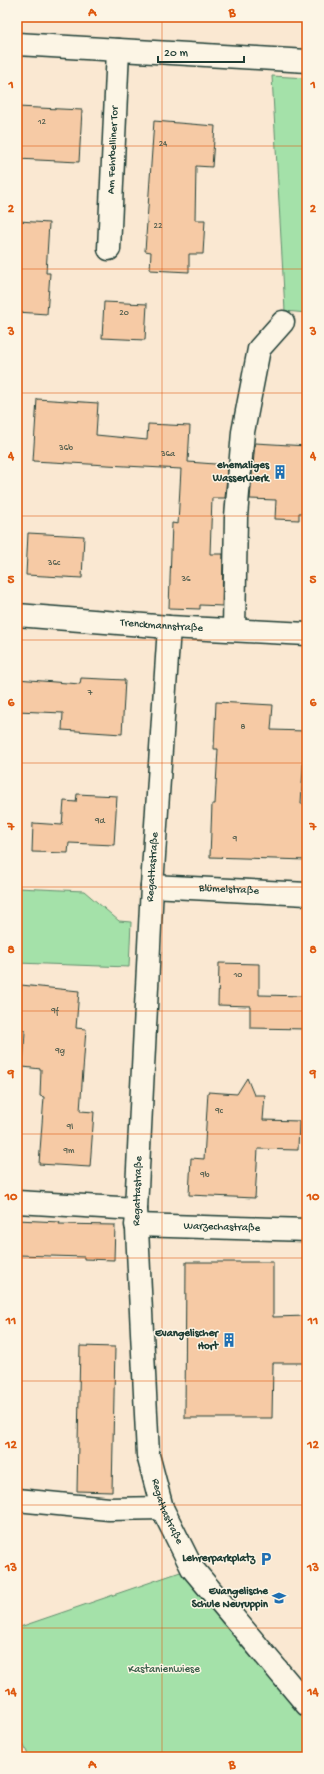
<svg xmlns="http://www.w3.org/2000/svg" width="324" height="1774" font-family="'Gochi Hand',sans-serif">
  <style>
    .green { fill: #a4e1a9; stroke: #628f6e }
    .building { fill: #f6caa5; stroke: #1f3d34 }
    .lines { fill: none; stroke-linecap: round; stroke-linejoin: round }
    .minor-casing { stroke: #1f3d34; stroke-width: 25 }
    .minor { stroke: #fcf5e5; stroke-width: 22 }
    .grid { fill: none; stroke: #de580e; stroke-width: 1; stroke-opacity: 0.55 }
    .labels { text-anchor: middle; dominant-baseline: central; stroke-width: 3; stroke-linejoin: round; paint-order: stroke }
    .number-label { font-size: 9px; fill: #556050 }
    .street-label { font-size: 11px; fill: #1f3d34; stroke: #fcf5e5 }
    .poi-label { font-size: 11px; font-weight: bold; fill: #1f3d34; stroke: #fcf5e5; text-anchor: end }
    .park-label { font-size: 11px; fill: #3a5e4b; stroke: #fcf5e5 }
    .neatline { fill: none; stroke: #de580e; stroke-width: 1.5 }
    .grid-label { font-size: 13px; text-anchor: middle; font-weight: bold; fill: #de580e }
  </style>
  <rect width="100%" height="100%" fill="#fae8d2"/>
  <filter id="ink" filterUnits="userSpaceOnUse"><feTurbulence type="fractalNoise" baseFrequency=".025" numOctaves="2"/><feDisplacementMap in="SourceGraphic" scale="8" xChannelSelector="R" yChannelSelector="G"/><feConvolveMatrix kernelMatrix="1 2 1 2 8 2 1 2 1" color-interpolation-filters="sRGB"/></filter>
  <g filter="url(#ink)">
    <path class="green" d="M272 76 307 78V313L285 311Z
      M17 888 84 891 119 921 131 922 129 967 17 963Z
      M192 1568 307 1705V1757H29L17 1730V1628Z"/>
    <path class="building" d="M17 107 82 110 79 162 17 159Z
      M154 121 215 126 212 167 196 166 195 220H205L203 254H189V272L150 270 151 252 145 251Z
      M19 221 49 223 46 273H50L47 314 17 312Z
      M104 302 147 304 145 340 102 338Z
      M37 399 98 403 96 435 147 440 148 424 190 426 188 462 228 465 225 498H212L210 554H223L222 606 200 605V609L169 608 172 523 178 524 181 469 33 461Z
      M255 443 307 446V513H299V520L275 519 276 500 250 499Z
      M28 533 84 536 82 578 26 575Z
      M81 678 125 680 122 734 62 730 63 713 17 711V679L80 684Z
      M216 702 273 705 271 730 305 731 301 804 307 805V860L210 857 212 804H215L218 749H214Z
      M77 794 117 796 114 845 69 843 68 853 32 852 33 823 62 825 64 801 76 802Z
      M219 963 259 964V995L307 996V1029L250 1028V1006L218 1005Z
      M21 985 79 991 76 1028 86 1029 80 1111 94 1112 90 1167 39 1164 44 1097 40 1096 41 1069 23 1067 25 1030 18 1029Z
      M247 1078 254 1095H265L263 1120 299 1121 298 1150 258 1149 255 1198 189 1195 191 1158 204 1159 208 1092 237 1094Z
      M17 1220 60 1222 59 1224 115 1225 114 1260 84 1259V1257L17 1255Z
      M186 1262H273V1317L307 1316V1363H273L272 1418H185Z
      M80 1346 115 1347 112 1492 77 1491Z"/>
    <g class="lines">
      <defs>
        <g id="minor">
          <path d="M17 44 307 61"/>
          <path id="s1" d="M109 249 118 50"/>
          <path id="s2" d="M17 615 169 627 307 634"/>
          <path id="s3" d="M169 627 152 886 136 1209 148 1455 162 1508 192 1568 307 1705"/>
          <path d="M234 629 236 517 243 432 259 349 283 322"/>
          <path id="s4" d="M152 886 307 894"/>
          <path d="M17 1202 136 1209"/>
          <path id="s5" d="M136 1225 307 1230"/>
          <path d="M17 1500 109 1509 162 1508"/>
        </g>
      </defs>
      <use href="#minor" class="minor-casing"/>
      <use href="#minor" class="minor"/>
    </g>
  </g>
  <path class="grid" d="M162 17V1757M17 146H307M17 269H307M17 393H307M17 516H307M17 640H307M17 763H307M17 887H307M17 1011H307M17 1134H307M17 1258H307M17 1381H307M17 1505H307M17 1628H307"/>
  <defs>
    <symbol id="building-bare" viewBox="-9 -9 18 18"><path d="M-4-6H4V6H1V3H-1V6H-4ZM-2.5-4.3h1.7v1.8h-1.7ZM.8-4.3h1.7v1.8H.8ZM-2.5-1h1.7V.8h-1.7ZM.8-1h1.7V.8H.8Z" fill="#1f6fb2" stroke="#fcf5e5" stroke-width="2.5" paint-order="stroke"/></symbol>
    <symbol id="parking-bare" viewBox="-9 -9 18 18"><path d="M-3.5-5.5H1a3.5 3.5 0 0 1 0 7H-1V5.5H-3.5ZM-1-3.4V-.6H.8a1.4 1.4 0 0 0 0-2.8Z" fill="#1f6fb2" stroke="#fcf5e5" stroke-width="2.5" paint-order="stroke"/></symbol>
    <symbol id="school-bare" viewBox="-9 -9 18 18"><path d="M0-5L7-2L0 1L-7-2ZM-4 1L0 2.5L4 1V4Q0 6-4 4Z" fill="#1f6fb2" stroke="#fcf5e5" stroke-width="2.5" paint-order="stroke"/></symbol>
  </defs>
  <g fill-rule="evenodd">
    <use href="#building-bare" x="270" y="462" width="20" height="20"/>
    <use href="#building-bare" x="219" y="1330" width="20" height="20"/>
    <use href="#parking-bare" x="256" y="1549" width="20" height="20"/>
    <use href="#school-bare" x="269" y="1588" width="20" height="20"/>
  </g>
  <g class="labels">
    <g class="number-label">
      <text x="42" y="122">12</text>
      <text x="163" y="144">24</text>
      <text x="158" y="226">22</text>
      <text x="124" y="313">20</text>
      <text x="66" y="448">36b</text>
      <text x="168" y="454">36a</text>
      <text x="54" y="563">36c</text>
      <text x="186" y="579">36</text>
      <text x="90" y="693">7</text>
      <text x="243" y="727">8</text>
      <text x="100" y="821">9d</text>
      <text x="235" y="839">9</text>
      <text x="238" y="975">10</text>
      <text x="55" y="1011">9f</text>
      <text x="60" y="1051">9g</text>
      <text x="219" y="1111">9c</text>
      <text x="70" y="1127">9l</text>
      <text x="69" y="1151">9m</text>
      <text x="205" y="1175">9b</text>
    </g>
    <g class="street-label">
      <text stroke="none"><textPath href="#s1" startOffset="99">Am Fehrbelliner Tor</textPath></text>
      <text stroke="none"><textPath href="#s2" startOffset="145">Trenckmannstraße</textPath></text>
      <text transform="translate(153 867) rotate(-86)">Regattastraße</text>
      <text stroke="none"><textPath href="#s4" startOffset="77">Blümelstraße</textPath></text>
      <text transform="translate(138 1191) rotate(-88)">Regattastraße</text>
      <text stroke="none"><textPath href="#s5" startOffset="86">Warzechastraße</textPath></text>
      <text stroke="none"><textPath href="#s3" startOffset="889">Regattastraße</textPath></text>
    </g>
    <g class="poi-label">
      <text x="269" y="466">ehemaliges<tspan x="269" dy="13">Wasserwerk</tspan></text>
      <text x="218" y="1334">Evangelischer<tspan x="218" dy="13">Hort</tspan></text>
      <text x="255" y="1559">Lehrerparkplatz</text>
      <text x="268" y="1592">Evangelische<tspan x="268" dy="13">Schule Neuruppin</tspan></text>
    </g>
    <g class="park-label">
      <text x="164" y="1670">Kastanienwiese</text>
    </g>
  </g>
  <rect width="324" height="1774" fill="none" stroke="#fcf5e5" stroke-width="44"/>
  <path d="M158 56v6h86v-6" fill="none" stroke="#1f3d34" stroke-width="2"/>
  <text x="164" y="56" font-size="12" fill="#1f3d34" stroke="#fcf5e5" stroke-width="3" paint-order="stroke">20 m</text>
  <rect x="22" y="22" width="280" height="1730" class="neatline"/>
  <g class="grid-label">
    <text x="92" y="16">A</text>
    <text x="232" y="16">B</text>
    <text x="11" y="88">1</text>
    <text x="313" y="88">1</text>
    <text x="11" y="212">2</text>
    <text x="313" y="212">2</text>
    <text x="11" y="335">3</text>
    <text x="313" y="335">3</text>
    <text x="11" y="459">4</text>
    <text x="313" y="459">4</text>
    <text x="11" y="583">5</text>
    <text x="313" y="583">5</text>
    <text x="11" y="706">6</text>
    <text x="313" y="706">6</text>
    <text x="11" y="830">7</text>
    <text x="313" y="830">7</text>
    <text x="11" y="953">8</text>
    <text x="313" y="953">8</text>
    <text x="11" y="1077">9</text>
    <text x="313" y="1077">9</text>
    <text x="11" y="1200">10</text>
    <text x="313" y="1200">10</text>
    <text x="11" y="1324">11</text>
    <text x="313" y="1324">11</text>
    <text x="11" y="1448">12</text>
    <text x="313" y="1448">12</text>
    <text x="11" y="1571">13</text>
    <text x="313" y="1571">13</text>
    <text x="11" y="1695">14</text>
    <text x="313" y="1695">14</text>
    <text x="92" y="1768">A</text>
    <text x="232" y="1768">B</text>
  </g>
</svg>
